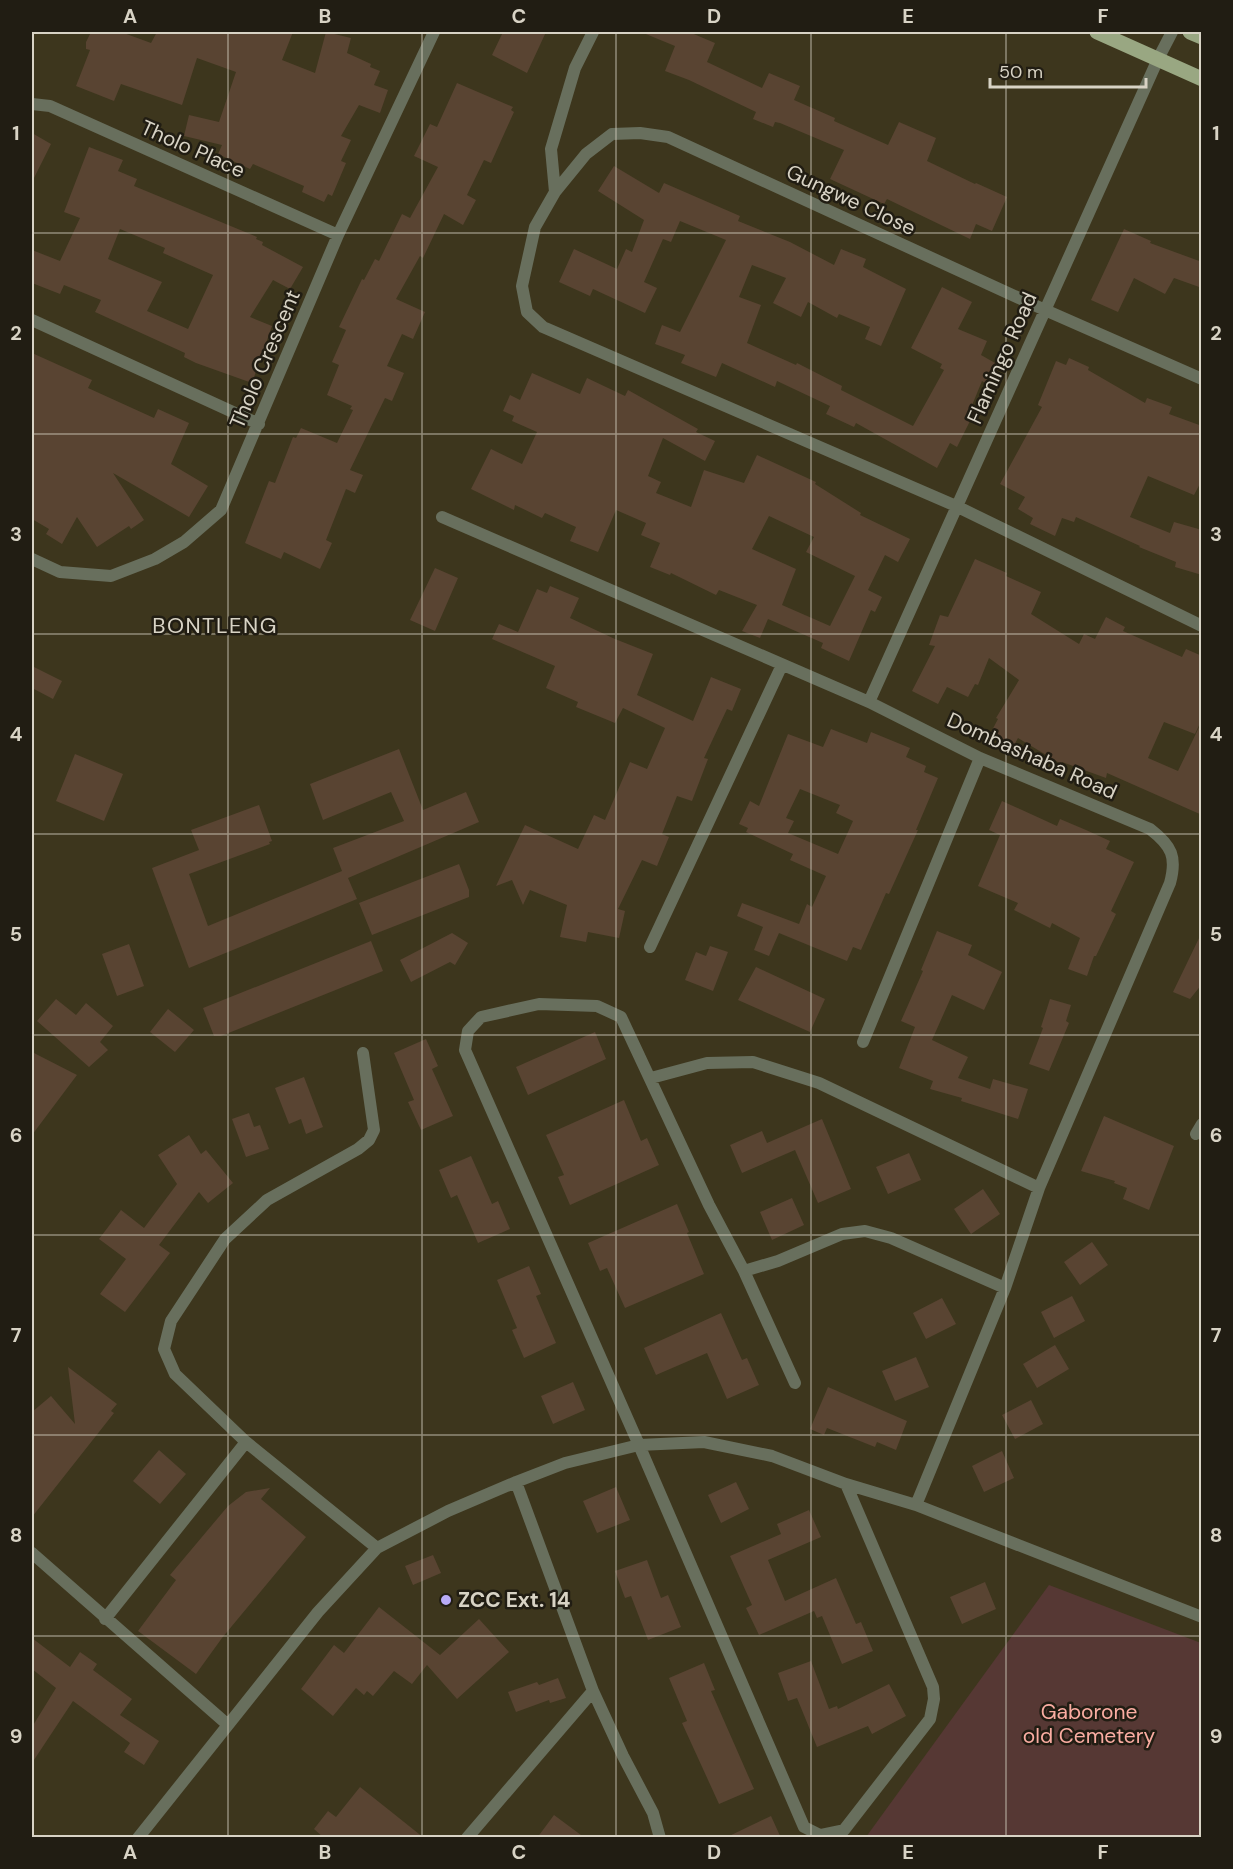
<svg xmlns="http://www.w3.org/2000/svg" width="1233" height="1869" font-family="'DM Sans',sans-serif">
  <style>
    .green { fill: #563834 }
    .building { fill: #594432; fill-rule: evenodd }
    .lines { fill: none; stroke-linecap: round; stroke-linejoin: round }
    .street { stroke: #686f5d; stroke-width: 12 }
    .primary { stroke: #99a782; stroke-width: 15 }
    .grid { fill: none; stroke: #d8d3c5; stroke-width: 1.5; stroke-opacity: 0.55 }
    .poi-dot { fill: #b8abf7; stroke: #211d13; stroke-width: 2 }
    .labels { text-anchor: middle; dominant-baseline: central; stroke-width: 5; stroke-linejoin: round; paint-order: stroke }
    .street-label { font-size: 21px; fill: #d8d3c5; stroke: #211d13 }
    .poi-label { font-size: 21px; font-weight: bold; fill: #d8d3c5; stroke: #211d13; text-anchor: start }
    .park-label { font-size: 21px; fill: #faada2; stroke: #211d13 }
    .neighbourhood-label { font-size: 22px; letter-spacing: 1.5px; fill: #d8d3c5; stroke: #211d13 }
    .neatline { fill: none; stroke: #d8d3c5; stroke-width: 2 }
    .grid-label { font-size: 20px; text-anchor: middle; font-weight: bold; fill: #d8d3c5 }
  </style>
  <rect width="100%" height="100%" fill="#3d361d"/>
  <path class="green" d="M1049 1585 1201 1643V1837H866Z"/>
  <path class="building" d="M91 32H121L151 43 157 32H293L282 60 315 73 326 32 351 38 347 53 371 64 370 67 380 71 374 85 388 90 380 113 359 105 341 136 351 140 341 161 346 163 332 196 328 194 324 202 302 192 304 186 253 164 250 169 218 154 222 145 184 136 189 115 219 122 236 72 197 58 182 105 121 84 114 101 76 86 90 50 86 49V42Z
    M503 32H546L527 73 492 55Z
    M641 32H689L715 43 707 62 762 88 769 73 800 86 794 100 835 118 834 121 888 145 899 122 936 138 927 161 975 184 976 183 1007 197 992 231 976 224 970 239 887 199 884 204 830 179 844 150 780 123 775 122 773 127 753 119 756 112 689 80 665 71 675 46Z
    M457 83 513 107 511 110 514 112 491 163 484 160 467 195 476 200 463 225 444 214 423 258 420 256 396 299 425 312 413 339 402 334 387 366 404 373 392 401 385 398 350 470 363 475 355 493 346 489 326 540 332 543 320 569 284 552 281 559 245 543 269 481 275 483 293 437 296 438 301 428 337 443 353 410 350 409 352 406 327 395 339 365 332 362 346 330 339 327 362 279 364 280 375 259 379 261 402 214 410 218 438 167 414 156 430 124 437 127Z
    M32 133 51 144 32 182Z
    M89 147 123 160 118 171 137 179 134 186 257 237 256 239 263 242 262 245 303 267 290 289 273 280 250 317 272 326 252 383 196 363 184 357 185 353 95 312 101 300 64 285 60 294 32 283V250L60 261 80 218 64 212ZM120 229 165 248 163 253 213 275 188 329 147 311 162 282 108 259Z
    M614 166 659 193 664 183 740 216 738 221 790 242 834 265 841 249 866 259 863 267 906 289 881 346 865 339 870 327 839 314 837 318 808 302 801 317 773 303 786 278 752 265 739 297 761 305 747 343 796 365 797 363 842 386 841 390 913 426 944 370 940 368 942 364 911 348 942 287 972 302 958 329 987 341 981 355 995 363 985 383 982 381 968 415 972 417 957 447 950 443 937 468 856 423 854 427 826 414 830 406 777 381 775 387 722 363 716 377 681 363 685 355 655 344 662 325 680 332 726 240 680 221 671 242 663 239 644 282 657 288 645 313 593 289 590 296 559 282 574 249 617 269 626 249 632 252 644 220 598 191Z
    M1124 229 1151 241 1150 243 1202 262V288L1174 278 1165 294 1134 278 1118 312 1091 300Z
    M32 353 92 380 88 388 154 418 158 409 189 423 171 464 208 486 189 517 113 473 144 520 131 529 129 526 97 547 77 517 62 544 46 534 49 529 32 519Z
    M1069 358 1089 367 1088 370 1145 403 1147 398 1172 407 1169 414 1202 426V480L1194 495 1148 476 1130 517 1170 533 1174 522 1202 530V575L1175 567 1176 562 1139 547 1140 546 1076 517 1074 522 1062 518 1055 536 1030 524 1033 518 1018 509 1025 497 1000 484 1042 407 1038 405 1056 361 1066 365Z
    M532 373 580 394 587 378 625 396 628 390 698 429 696 432 715 441 705 461 663 438 648 476 661 482 656 493 691 507 704 470 744 483 757 455 816 482 815 484 861 513 860 515 910 539 898 562 885 555 868 590 882 597 875 612 871 610 849 661 821 648 823 643 768 619 760 638 742 631 757 605 719 590 716 595 671 573 670 575 650 567 660 543 641 535 646 523 616 510 598 552 570 541 576 527 545 513 542 518 515 505 514 510 471 489 491 449 522 464 537 432 512 421 514 416 503 411 510 395 520 400ZM769 516 814 537 806 552 855 576 830 626 782 605 796 569 752 549Z
    M975 559 1007 573 1006 576 1041 592 1031 614 1079 644 1084 634 1095 639 1106 617 1125 627 1123 631 1182 657 1186 649 1202 656V719L1195 734 1164 722 1148 758 1178 771 1202 721V815L1107 773 1106 778 1062 762 1061 764 1018 738 1013 747 990 734 998 719 996 718 1019 680 989 658 978 685 975 684 968 697 947 687 938 704 912 691 935 646 929 645 940 615 948 617Z
    M435 568 458 578 435 631 410 620Z
    M550 586 579 598 570 618 615 639 653 654 637 695 693 721 711 677 741 689 732 711 727 709 704 758 708 759 692 801 677 796 662 834 669 837 657 866 642 860 618 909 625 911 619 938 588 932 586 942 560 937 567 905 530 890 523 905 512 880 496 886 525 825 578 849 594 815 605 820 630 762 647 769 665 728 623 708 615 723 576 707 578 702 546 688 555 666 492 639 499 624 518 632 537 589 547 593Z
    M32 666 62 681 53 699 32 688Z
    M831 729 867 743 871 732 910 748 906 757 926 766 924 772 938 778 916 830H918L889 894 886 893 861 950 853 947 847 961 779 933 769 956 754 950 763 927 737 916 742 903 799 924 807 904 812 907 826 876 790 860 793 854 746 832 748 828 739 824 750 801 759 806 788 734 823 747ZM800 789 840 805 836 813 853 821 838 854 788 833 794 821 786 818Z
    M399 749 423 810 466 792 479 822 348 878 357 899 189 968 152 868 199 850 191 830 259 805 272 841 269 842 270 844 189 874 208 926 342 871 333 848 404 821 391 792 323 820 310 784Z
    M75 754 123 774 104 821 56 801Z
    M1002 801 1057 826 1060 819 1086 830 1110 841 1106 849 1134 862 1111 911 1116 914 1096 956H1094L1087 976 1068 969 1080 938 1052 923 1050 928 1014 910 1018 903 978 886 1000 835 989 830Z
    M459 864 469 890V897L372 935 359 903Z
    M937 931 972 945 968 955 1002 972 984 1010 952 995 932 1040 968 1057 958 1078 990 1089 993 1079 1028 1089 1018 1119 961 1101 962 1098 930 1089 933 1081 899 1068 915 1027 901 1021 923 971 921 970Z
    M1202 932V984L1190 999 1173 992Z
    M452 933 468 943 455 965 450 962 411 982 400 960Z
    M371 941 383 971 221 1036H214L203 1008Z
    M129 944 144 986 117 996 102 954Z
    M710 946 728 952 713 991 685 980 696 952 706 956Z
    M756 967 825 999 810 1032 738 1000Z
    M56 999 76 1015 86 1003 113 1026 100 1042 108 1050 89 1067 37 1021Z
    M1050 999 1071 1005 1066 1021 1069 1023 1049 1071 1029 1064 1043 1028 1041 1027Z
    M168 1009 194 1030 175 1052 150 1032Z
    M595 1032 606 1059 528 1095 516 1067Z
    M426 1039 438 1066 432 1069 453 1116 421 1130 408 1102 414 1100 394 1053Z
    M32 1052 77 1075 32 1135Z
    M304 1077 323 1127 306 1134 301 1119 289 1124 275 1088Z
    M624 1100 641 1141 647 1138 659 1165 570 1205 558 1177 564 1175 546 1135Z
    M249 1113 254 1127 260 1125 269 1149 246 1157 232 1119Z
    M1104 1116 1174 1146 1149 1210 1123 1199 1127 1188 1114 1183 1115 1181 1081 1171Z
    M822 1119 851 1189 818 1203 795 1150 742 1173 730 1145 762 1131 767 1143Z
    M189 1135 201 1154 206 1150 233 1183 208 1203 199 1192 159 1245 170 1253 125 1312 100 1294 126 1259 99 1239 121 1210 144 1228 177 1184 158 1155Z
    M909 1153 921 1180 888 1194 876 1167Z
    M471 1156 492 1204 498 1201 510 1229 478 1243 457 1195 451 1198 439 1170Z
    M983 1189 1000 1214 971 1234 954 1209Z
    M792 1198 804 1225 772 1240 760 1212Z
    M677 1204 689 1232 687 1233 704 1274 625 1308 607 1268 600 1271 588 1243Z
    M1092 1242 1108 1265 1080 1285 1064 1262Z
    M529 1266 541 1294 536 1296 556 1343 524 1358 512 1330 517 1328 497 1280Z
    M1072 1296 1085 1321 1054 1338 1041 1312Z
    M942 1298 956 1324 926 1339 913 1313Z
    M721 1313 742 1360 747 1358 759 1385 727 1399 707 1353 656 1375 644 1348Z
    M1055 1345 1069 1369 1037 1388 1023 1364Z
    M916 1357 929 1387 895 1401 882 1371Z
    M68 1367 117 1404 111 1411 114 1413 32 1517V1412L51 1396 75 1424Z
    M573 1382 585 1410 553 1424 541 1396Z
    M828 1387 907 1421 896 1450 877 1442 875 1447 827 1428 824 1435 810 1429Z
    M1031 1400 1043 1424 1015 1439 1002 1415Z
    M159 1450 186 1474 160 1504 133 1481Z
    M1002 1451 1014 1478 984 1492 972 1466Z
    M736 1482 749 1509 721 1523 708 1495Z
    M616 1487 630 1520 597 1533 583 1501Z
    M270 1488 261 1499 306 1537 222 1638 196 1674 138 1631 176 1580 170 1575 228 1506 246 1492Z
    M809 1510 821 1537 768 1560 785 1601 836 1578 856 1624 861 1622 873 1651 842 1664 822 1616 817 1618 814 1611 759 1635 746 1608 752 1605 730 1556 781 1534 777 1524Z
    M433 1555 441 1573 413 1585 405 1566Z
    M647 1560 661 1598 668 1595 681 1627 648 1640 631 1596 625 1598 615 1571Z
    M985 1582 996 1609 962 1624 950 1597Z
    M379 1607 440 1655 479 1619 509 1652 457 1699 427 1665 412 1684 394 1671 373 1696 367 1691 364 1695 356 1688 333 1716 301 1689 334 1645 344 1653Z
    M32 1638 70 1667 80 1652 97 1664 93 1670 132 1699 120 1715 159 1741 144 1765 124 1752 130 1743 73 1701 32 1763V1727L56 1688 32 1669Z
    M811 1661 829 1709 837 1706 838 1709 889 1684 906 1716 872 1734 868 1726 817 1747 797 1698 788 1701 778 1673Z
    M704 1663 715 1690 711 1691 754 1789 719 1804 682 1723 687 1721 669 1678Z
    M558 1678 566 1698 550 1703 549 1700 516 1712 508 1692 537 1682 539 1685Z
    M360 1787 389 1810 424 1838H324L314 1829 328 1811 336 1817Z
    M554 1815 585 1838H537Z
    M771 1816 781 1838H725Z"/>
  <g class="lines">
    <path class="street" d="M32 104 50 106 338 235
      M555 192 551 149 575 68 593 32
      M32 320 259 424
      M1202 379 1045 310 668 137 640 133 612 134 586 154 555 192 535 227 522 286 527 312 543 327 956 506 1202 626
      M442 517 869 702 980 758 1150 829C1172 846 1177 857 1170 883L1039 1188 1005 1288 916 1505
      M32 559 60 572 111 576 155 559 184 542 221 510 338 235 434 32
      M869 702 1158 59 1172 32
      M650 947 782 665
      M863 1042 980 758
      M363 1053 374 1130 369 1140 358 1149 267 1200 225 1239 171 1321 164 1349 175 1374 246 1442 377 1548
      M651 1078 707 1063 753 1062 819 1083 1039 1188
      M1196 1134 1202 1124
      M744 1271 778 1261 842 1234 865 1231 891 1238 1005 1288
      M795 1383 744 1271 709 1205 621 1017 597 1006 539 1004 481 1017 468 1031 465 1050 639 1445 804 1827 820 1835 844 1830 930 1719 934 1699 933 1687 846 1484
      M32 1553 228 1725
      M105 1619 246 1442
      M593 1691 623 1756 653 1813 660 1838
      M138 1838 318 1612 377 1548 448 1511 516 1482 565 1463 639 1445 704 1442 772 1456 846 1484 916 1505 1202 1617
      M467 1838 593 1691 516 1482"/>
    <path class="primary" d="M1097 32 1202 79
      M1190 32 1202 37"/>
  </g>
  <path class="grid" d="M228 32V1838M422 32V1838M616 32V1838M811 32V1838M1006 32V1838M32 233H1202M32 434H1202M32 634H1202M32 834H1202M32 1035H1202M32 1235H1202M32 1435H1202M32 1636H1202"/>
  <circle class="poi-dot" cx="446" cy="1600" r="6"/>
  <g class="labels">
    <g class="street-label">
      <text transform="translate(193 149) rotate(24)">Tholo Place</text>
      <text transform="translate(851 200) rotate(25)">Gungwe Close</text>
      <text transform="translate(1002 358) rotate(-66)">Flamingo Road</text>
      <text transform="translate(265 359) rotate(-67)">Tholo Crescent</text>
      <text transform="translate(1032 756) rotate(24)">Dombashaba Road</text>
    </g>
    <g class="poi-label">
      <text x="458" y="1600">ZCC Ext. 14</text>
    </g>
    <g class="park-label">
      <text x="1089" y="1712">Gaborone<tspan x="1089" dy="24">old Cemetery</tspan></text>
    </g>
    <g class="neighbourhood-label">
      <text x="215" y="625">BONTLENG</text>
    </g>
  </g>
  <rect width="1233" height="1869" fill="none" stroke="#211d13" stroke-width="66"/>
  <path d="M990 78v9h156v-9" fill="none" stroke="#d8d3c5" stroke-width="3"/>
  <text x="999" y="78" font-size="18" fill="#d8d3c5" stroke="#211d13" stroke-width="4.5" paint-order="stroke">50 m</text>
  <rect x="33" y="33" width="1167" height="1803" class="neatline"/>
  <g class="grid-label">
    <text x="130" y="23">A</text>
    <text x="325" y="23">B</text>
    <text x="519" y="23">C</text>
    <text x="714" y="23">D</text>
    <text x="908" y="23">E</text>
    <text x="1103" y="23">F</text>
    <text x="16" y="140">1</text>
    <text x="1216" y="140">1</text>
    <text x="16" y="340">2</text>
    <text x="1216" y="340">2</text>
    <text x="16" y="541">3</text>
    <text x="1216" y="541">3</text>
    <text x="16" y="741">4</text>
    <text x="1216" y="741">4</text>
    <text x="16" y="941">5</text>
    <text x="1216" y="941">5</text>
    <text x="16" y="1142">6</text>
    <text x="1216" y="1142">6</text>
    <text x="16" y="1342">7</text>
    <text x="1216" y="1342">7</text>
    <text x="16" y="1542">8</text>
    <text x="1216" y="1542">8</text>
    <text x="16" y="1743">9</text>
    <text x="1216" y="1743">9</text>
    <text x="130" y="1859">A</text>
    <text x="325" y="1859">B</text>
    <text x="519" y="1859">C</text>
    <text x="714" y="1859">D</text>
    <text x="908" y="1859">E</text>
    <text x="1103" y="1859">F</text>
  </g>
</svg>
